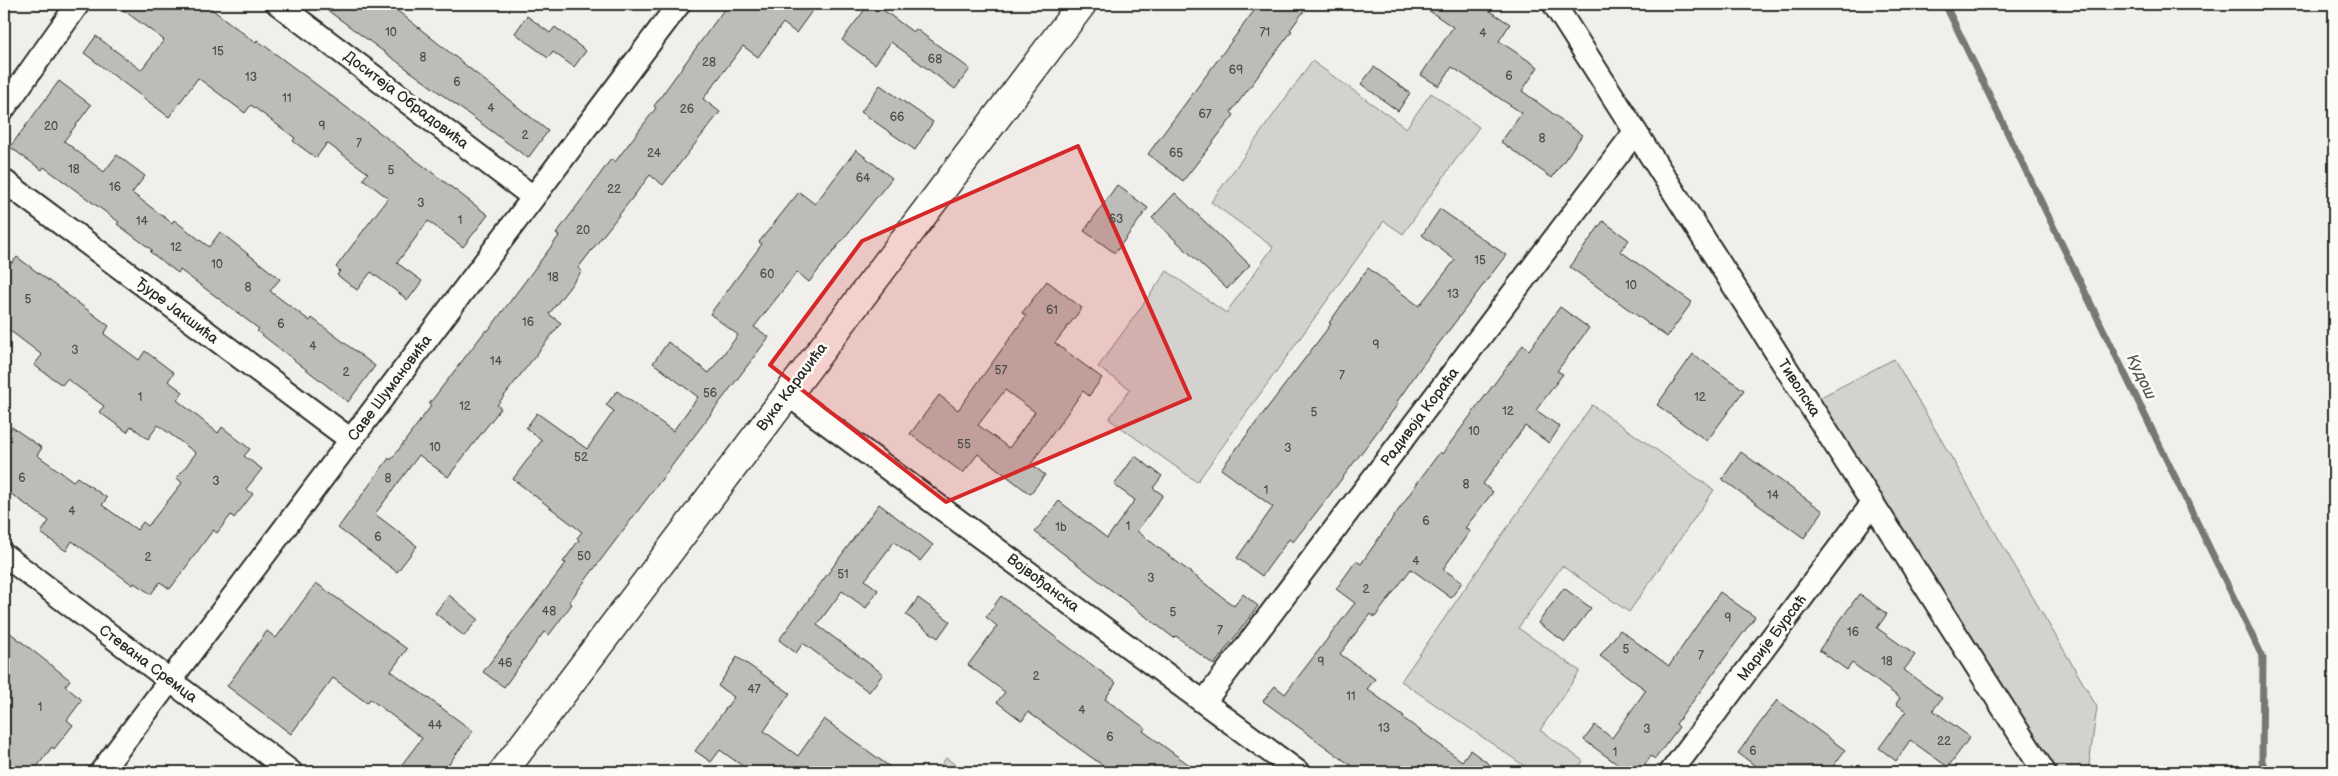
<svg xmlns="http://www.w3.org/2000/svg" width="2338" height="776" font-family="'Balsamiq Sans',sans-serif">
  <style>
    .green { fill: #d3d2cf; stroke: #7f7e7d }
    .lines { fill: none; stroke-linecap: round; stroke-linejoin: round }
    .stream { stroke: #777775; stroke-width: 7 }
    .building { fill: #bdbcb8; stroke: #2b2b2b; fill-rule: evenodd }
    .minor-casing { stroke: #2b2b2b; stroke-width: 26 }
    .secondary-casing { stroke: #2b2b2b; stroke-width: 31 }
    .minor { stroke: #fdfcf7; stroke-width: 22 }
    .secondary { stroke: #fdfcf7; stroke-width: 28 }
    .marked { fill: #d62828; fill-opacity: 0.2; stroke: #d62828; stroke-width: 4; stroke-linejoin: round }
    .labels { text-anchor: middle; dominant-baseline: central; stroke-width: 5; stroke-linejoin: round; paint-order: stroke }
    .number-label { font-size: 12px; fill: #504f4e }
    .street-label { font-size: 15px; fill: #2b2b2b; stroke: #fdfcf7 }
    .water-label { font-size: 16px; font-style: italic; fill: #575756; stroke: #fdfcf7 }
  </style>
  <rect width="100%" height="100%" fill="#f0efeb"/>
  <filter id="ink" filterUnits="userSpaceOnUse"><feTurbulence type="fractalNoise" baseFrequency=".02" numOctaves="2"/><feDisplacementMap in="SourceGraphic" scale="10" xChannelSelector="R" yChannelSelector="G"/><feConvolveMatrix kernelMatrix="1 2 1 2 8 2 1 2 1" color-interpolation-filters="sRGB"/></filter>
  <g filter="url(#ink)">
    <path class="green" d="M1312 61 1406 128 1431 93 1479 127 1403 234 1384 221 1197 482 1109 419 1130 389 1098 367 1167 271 1226 313 1273 247 1211 202Z
      M1894 359 2097 707 2088 772H2055L1819 398Z
      M1592 405 1714 490 1629 612 1562 566 1518 628 1580 671 1540 730 1583 761 1575 772H1533L1401 681Z
      M946 758 966 772H936Z"/>
    <g class="lines">
      <path class="stream" d="M1945 4 2263 658 2262 762 2268 772"/>
    </g>
    <path class="building" d="M115 4H205L256 43 257 40 329 94 488 215 463 247 428 221 397 263 422 281 408 300 371 272 357 290 337 275 340 271 336 267 388 198 363 179 368 173 327 143 316 158 293 141 295 138 251 105 245 113 198 78 169 117 84 53 96 36 141 70 164 40Z
      M319 4H389L548 131 528 158Z
      M728 4H817L796 33 783 23 758 57 743 46 703 99 720 112 663 185 650 175 578 268 582 271 549 314 561 323 497 405 501 408 448 477 419 455 375 514 417 546 397 572 338 528 389 458 391 460 431 406 429 404 486 330 488 331 559 236 556 234 585 195 611 159 615 162 656 108 654 106Z
      M869 4H875L913 32 916 29 970 69 955 89 891 42 875 64 842 40Z
      M1259 4H1309L1290 30 1292 31 1231 112 1234 115 1183 181 1148 154Z
      M1419 4H1479L1510 24 1499 41 1538 67 1522 91 1582 135 1552 178 1501 142 1522 113 1452 67 1439 86 1421 75 1453 27Z
      M527 16 550 33 555 27 586 51 574 67 553 52 548 58 515 33Z
      M1374 67 1410 93 1398 111 1361 84Z
      M59 81 91 105 64 141 104 172 117 155 145 176 132 193 172 223 174 220 209 247 220 232 280 279 270 291 310 321 312 318 375 366 348 402 257 331 259 329 214 295 180 270 178 273 150 252 152 250 117 224 119 222 44 167 42 170 10 147Z
      M880 85 933 122 915 150 861 112Z
      M856 150 892 178 809 282 797 272 754 327 769 337 569 602 572 604 549 635 544 632 504 687 483 672 566 563 563 562 579 540 577 538 582 532 513 479 542 440 526 428 537 413 587 449 614 411 606 405 617 391 673 431 698 397 653 363 668 342 709 373 738 335 710 314 762 244 759 242 799 192 815 204Z
      M1117 185 1148 208 1115 253 1084 231Z
      M1175 193 1250 265 1227 289 1152 218Z
      M1440 209 1506 255 1421 367 1396 403 1398 404 1322 505 1293 542 1289 539 1262 576 1237 558 1273 507 1221 469 1331 324 1329 323 1368 268 1419 306 1455 260 1422 235Z
      M1603 221 1629 240 1620 251 1692 302 1667 337 1570 267Z
      M4 257 12 263 17 257 109 326 104 334 139 360 145 351 174 373 168 381 183 392 177 400 218 433 222 427 250 449 244 456 262 469 246 489 253 494 234 518 231 515 217 533 213 530 170 589 160 582 151 594 134 583 133 585 72 541 66 551 41 533 49 521 4 489V438L12 427 42 448 37 455 73 481 77 477 107 498 102 505 137 530 143 522 148 526 182 483 177 478 196 453 158 425 148 439 131 426 127 432 99 412 104 406 67 379 62 385 34 365 42 355 4 326Z
      M1047 281 1082 308 1055 343 1102 378 1089 396 1083 391 1031 464 1045 475 1030 494 978 454 963 473 910 434 939 395 958 410 1026 316 1022 313ZM1005 390 1035 412 1009 448 978 425Z
      M1560 307 1589 328 1557 371 1563 374 1536 410 1560 427 1549 443 1525 426 1483 484 1493 492 1465 528 1470 531 1443 569 1462 582 1451 598 1411 569 1375 617 1370 614 1340 654 1375 679 1367 689 1404 716 1403 718 1462 761 1470 750 1500 772H1360L1263 701 1275 686 1285 694 1355 603 1336 589 1356 561 1361 564 1420 479 1440 452 1442 454 1523 345 1529 350Z
      M1693 354 1744 390 1707 441 1657 405Z
      M1741 452 1823 511 1804 538 1722 479Z
      M1135 456 1162 476 1153 488 1163 495 1137 531 1234 606 1243 594 1258 606 1214 665 1176 636 1174 638 1035 532 1059 501 1107 538 1135 500 1114 485Z
      M879 504 933 545 920 561 894 542 865 580 878 590 866 608 842 591 817 625 883 674 869 692 803 643 796 653 779 640Z
      M316 583 407 649 391 671 473 731 443 772H396L422 738 370 699 367 703 333 678 291 734 227 686 267 631 276 638Z
      M1564 588 1591 608 1565 642 1538 623Z
      M1720 592 1755 617 1676 724 1679 727 1655 759 1651 756 1640 772H1628L1584 740 1595 725 1612 738 1646 690 1600 656 1620 630 1669 666Z
      M1859 594 1887 614 1877 628 1915 655 1904 670 1942 698 1933 710 1970 737 1948 767 1910 740 1896 761 1879 748 1906 711 1896 704 1900 698 1852 663 1847 670 1819 650Z
      M449 595 478 619 464 636 435 613Z
      M1001 596 1116 683 1105 699 1145 728 1143 731 1199 772H1112L1028 712 1022 721 997 702 1005 692 968 665 997 626 986 617Z
      M918 598 950 621 938 638 906 615Z
      M4 628 70 680 65 686 82 700 67 720 73 725 54 749 52 747 33 772H4Z
      M737 657 790 693 764 731 798 756 824 719 897 772H751L720 750 711 762 695 751 734 697 718 686Z
      M1777 700 1845 750 1829 772H1764L1738 753Z"/>
    <g class="lines">
      <defs>
        <path id="minor" d="M278 4 533 197
          M1554 4 2044 772
          M4 108 78 4
          M4 181 351 440
          M787 394 1298 772
          M4 555 291 772
          M1204 702 1635 132
          M101 772 679 4
          M1671 772 1873 503"/>
        <path id="secondary" d="M503 772 1082 4"/>
      </defs>
      <use href="#minor" class="minor-casing"/>
      <use href="#secondary" class="secondary-casing"/>
      <use href="#minor" class="minor"/>
      <use href="#secondary" class="secondary"/>
    </g>
  </g>
  <path class="marked" d="M1078 146 1190 398 946 502 770 365 862 241Z"/>
  <g class="labels">
    <g class="number-label">
      <text x="391" y="32">10</text>
      <text x="1265" y="32">71</text>
      <text x="1483" y="33">4</text>
      <text x="218" y="51">15</text>
      <text x="423" y="57">8</text>
      <text x="935" y="59">68</text>
      <text x="709" y="62">28</text>
      <text x="1236" y="70">69</text>
      <text x="1509" y="76">6</text>
      <text x="251" y="77">13</text>
      <text x="457" y="82">6</text>
      <text x="287" y="98">11</text>
      <text x="491" y="108">4</text>
      <text x="687" y="109">26</text>
      <text x="1205" y="114">67</text>
      <text x="897" y="117">66</text>
      <text x="51" y="126">20</text>
      <text x="322" y="126">9</text>
      <text x="525" y="135">2</text>
      <text x="1542" y="138">8</text>
      <text x="359" y="143">7</text>
      <text x="654" y="153">24</text>
      <text x="1176" y="153">65</text>
      <text x="74" y="169">18</text>
      <text x="391" y="170">5</text>
      <text x="863" y="178">64</text>
      <text x="115" y="187">16</text>
      <text x="614" y="189">22</text>
      <text x="421" y="203">3</text>
      <text x="1116" y="219">63</text>
      <text x="460" y="220">1</text>
      <text x="142" y="221">14</text>
      <text x="583" y="230">20</text>
      <text x="176" y="247">12</text>
      <text x="1480" y="260">15</text>
      <text x="217" y="264">10</text>
      <text x="767" y="274">60</text>
      <text x="553" y="277">18</text>
      <text x="1631" y="285">10</text>
      <text x="248" y="287">8</text>
      <text x="1453" y="294">13</text>
      <text x="28" y="299">5</text>
      <text x="1052" y="310">61</text>
      <text x="528" y="322">16</text>
      <text x="281" y="324">6</text>
      <text x="1376" y="345">9</text>
      <text x="313" y="346">4</text>
      <text x="75" y="350">3</text>
      <text x="496" y="361">14</text>
      <text x="1001" y="370">57</text>
      <text x="346" y="372">2</text>
      <text x="1342" y="375">7</text>
      <text x="710" y="393">56</text>
      <text x="140" y="397">1</text>
      <text x="1700" y="397">12</text>
      <text x="465" y="406">12</text>
      <text x="1508" y="411">12</text>
      <text x="1314" y="412">5</text>
      <text x="1474" y="431">10</text>
      <text x="964" y="444">55</text>
      <text x="435" y="447">10</text>
      <text x="1288" y="448">3</text>
      <text x="581" y="457">52</text>
      <text x="22" y="478">6</text>
      <text x="388" y="478">8</text>
      <text x="216" y="481">3</text>
      <text x="1466" y="484">8</text>
      <text x="1266" y="490">1</text>
      <text x="1773" y="495">14</text>
      <text x="72" y="511">4</text>
      <text x="1426" y="521">6</text>
      <text x="1128" y="526">1</text>
      <text x="1061" y="527">1b</text>
      <text x="378" y="537">6</text>
      <text x="584" y="556">50</text>
      <text x="148" y="557">2</text>
      <text x="1416" y="561">4</text>
      <text x="843" y="574">51</text>
      <text x="1151" y="578">3</text>
      <text x="1366" y="589">2</text>
      <text x="549" y="611">48</text>
      <text x="1173" y="612">5</text>
      <text x="1728" y="618">9</text>
      <text x="1220" y="630">7</text>
      <text x="1853" y="632">16</text>
      <text x="1626" y="649">5</text>
      <text x="1701" y="655">7</text>
      <text x="1887" y="661">18</text>
      <text x="1321" y="662">9</text>
      <text x="505" y="663">46</text>
      <text x="1036" y="676">2</text>
      <text x="754" y="689">47</text>
      <text x="1351" y="696">11</text>
      <text x="40" y="707">1</text>
      <text x="1082" y="710">4</text>
      <text x="435" y="725">44</text>
      <text x="1384" y="728">13</text>
      <text x="1647" y="729">3</text>
      <text x="1110" y="737">6</text>
      <text x="1944" y="741">22</text>
      <text x="1753" y="751">6</text>
      <text x="1615" y="752">1</text>
    </g>
    <g class="street-label">
      <text transform="translate(406 100) rotate(37)">Доситеја Обрадовића</text>
      <text transform="translate(177 311) rotate(37)">Ђуре Јакшића</text>
      <text transform="translate(792 387) rotate(-53)">Вука Караџића</text>
      <text transform="translate(390 388) rotate(-53)">Саве Шумановића</text>
      <text transform="translate(1799 388) rotate(57)">Тиволска</text>
      <text transform="translate(1420 417) rotate(-53)">Радивоја Кораћа</text>
      <text transform="translate(1043 583) rotate(37)">Војвођанска</text>
      <text transform="translate(1772 638) rotate(-53)">Марије Бурсаћ</text>
      <text transform="translate(148 664) rotate(37)">Стевана Сремца</text>
    </g>
    <g class="water-label">
      <text transform="translate(2141 377) rotate(64)">Кудош</text>
    </g>
  </g>
  <rect width="2338" height="776" fill="none" stroke="#fdfcf7" stroke-width="20"/>
  <rect x="10" y="10" width="2318" height="756" fill="none" stroke="#2b2b2b" stroke-width="2" filter="url(#ink)"/>
</svg>
